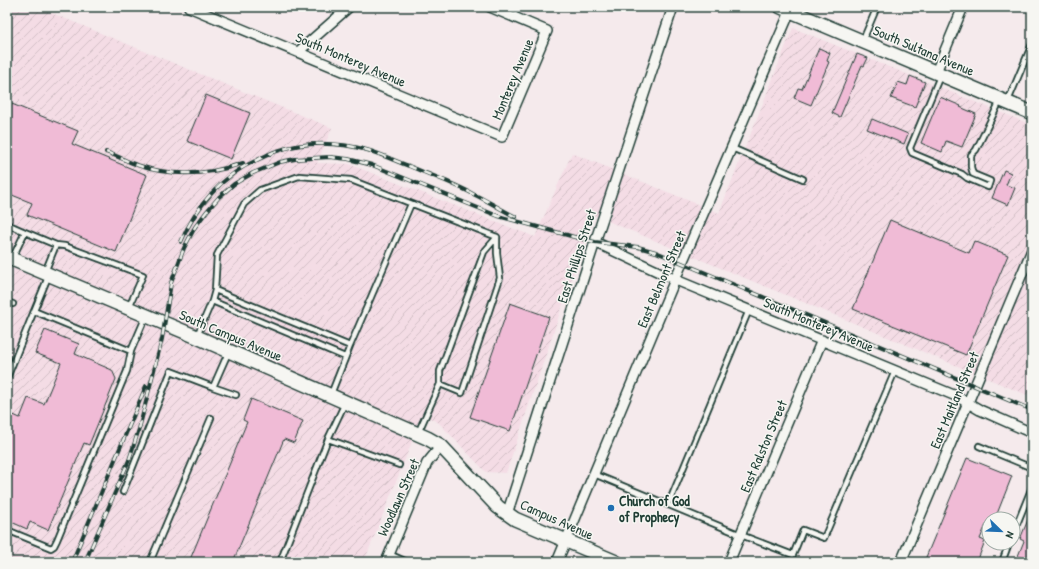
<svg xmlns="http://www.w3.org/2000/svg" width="1039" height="569" font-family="'Patrick Hand',sans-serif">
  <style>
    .industrial { fill: url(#industrial-furrows) }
    .building { fill: #f0bbd6; stroke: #1f3d34 }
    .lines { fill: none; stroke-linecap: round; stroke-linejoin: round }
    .lane-casing { stroke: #1f3d34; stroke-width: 8 }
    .street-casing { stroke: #1f3d34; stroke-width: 12 }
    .secondary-casing { stroke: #1f3d34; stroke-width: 16 }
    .lane { stroke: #f6f6f2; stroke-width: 4.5 }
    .street { stroke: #f6f6f2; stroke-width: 9 }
    .secondary { stroke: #f6f6f2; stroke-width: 13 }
    .rail-casing { stroke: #1f3d34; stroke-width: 4 }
    .rail { stroke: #f6f6f2; stroke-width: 2.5; stroke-dasharray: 8; stroke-linecap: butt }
    .poi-dot { fill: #1f6fb2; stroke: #f6f6f2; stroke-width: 1.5 }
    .labels { text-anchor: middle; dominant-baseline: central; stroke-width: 3; stroke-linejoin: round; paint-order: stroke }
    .street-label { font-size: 14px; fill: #1f3d34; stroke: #f6f6f2 }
    .poi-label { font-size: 14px; font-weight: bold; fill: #1f3d34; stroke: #f6f6f2; text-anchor: start }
  </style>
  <defs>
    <pattern id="industrial-furrows" width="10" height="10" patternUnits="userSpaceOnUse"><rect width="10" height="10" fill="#f4dce5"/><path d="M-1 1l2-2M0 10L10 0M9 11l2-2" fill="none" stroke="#d1bec5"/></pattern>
  </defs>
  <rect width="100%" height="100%" fill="#f5eaec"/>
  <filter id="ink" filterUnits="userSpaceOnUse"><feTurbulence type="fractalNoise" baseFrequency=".025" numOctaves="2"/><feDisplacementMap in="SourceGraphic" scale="8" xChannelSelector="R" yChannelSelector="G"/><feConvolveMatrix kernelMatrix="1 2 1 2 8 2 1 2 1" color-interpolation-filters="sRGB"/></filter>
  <g filter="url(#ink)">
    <path class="industrial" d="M7 7H37L332 128 317 163 349 164 535 237 572 153 719 213 793 28 1032 125V397L593 215 506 473 486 472 439 423 423 414 364 562H7Z"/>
    <path class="building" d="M819 48 830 53 827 61 829 62 811 105 794 98 798 88 802 89Z
      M857 54 868 58 864 66 862 65 840 117 832 113Z
      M910 76 925 82 915 107 891 98 898 82 907 85Z
      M206 95 250 113 231 159 187 141Z
      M940 97 961 106 960 107 976 114 962 147 946 141 942 152 921 143Z
      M7 102 78 131 72 144 147 175 116 252 27 215 32 203 7 193Z
      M872 119 908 134 904 144 867 129Z
      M1004 170 1011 173 1006 185 1015 188 1008 205 992 198Z
      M890 220 969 253 974 241 1008 255 966 355 853 309Z
      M510 303 549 317 510 431 470 417Z
      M45 330 79 344 75 354 112 370 116 379 89 445 84 443 48 530 30 522 27 529 7 520V412L20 418 28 398 44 404 61 363 35 353Z
      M251 399 303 421 294 443 284 439 233 562H189L247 422 243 420Z
      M967 458 1012 476 995 519H989V526L986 525 980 539 985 541 977 562H924Z
      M1032 510V562L1018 556 1024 541 1020 539Z"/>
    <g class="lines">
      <defs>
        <path id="lane" d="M863 40 877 7
          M940 76 910 148 912 153 962 174 967 178 988 187 990 181 973 174 971 167V155L976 150 1000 101
          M1008 101 1032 44
          M732 148 803 179
          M411 204 350 346 215 290 217 255 244 204 260 190 299 176 351 180 497 237V253L500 278 462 393 440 384 418 433
          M7 224 25 232
          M13 257 25 232 56 245
          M45 272 56 245 65 246 143 275 129 307
          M212 301 215 290
          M7 302 13 304
          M34 311 48 277
          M197 336 212 301 345 357
          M228 353 213 387 236 395
          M7 378 34 311 131 351
          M440 384V371L484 252 497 237
          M331 394 350 346
          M345 403 328 439 399 465
          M979 446 1032 468
          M594 474 741 535 793 555 803 530 824 538 895 371
          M123 492 171 371 213 387
          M668 505 749 310
          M7 530 51 548 54 546 57 540 127 371 131 351 146 316
          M1013 534 1032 487
          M389 554 407 562
          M150 562 211 418
          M280 562 328 439
          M1002 562 1009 543"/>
        <path id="street" d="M189 7 502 137 547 31 490 7
          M298 52 349 7
          M936 72 963 7
          M595 242 676 280 956 396 980 410 1032 433
          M507 514 595 242 673 7
          M386 562 427 463 441 446
          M557 562 682 263 792 7
          M729 562 822 340
          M901 562 1032 250"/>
        <path id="secondary" d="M781 7 1032 113
          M7 257 197 337 427 438 441 446 498 507 515 519 616 562"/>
      </defs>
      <use href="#lane" class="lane-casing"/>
      <use href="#street" class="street-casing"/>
      <use href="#secondary" class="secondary-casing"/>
      <use href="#lane" class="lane"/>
      <use href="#street" class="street"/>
      <use href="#secondary" class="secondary"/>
      <defs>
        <path id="rail" d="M106 152C117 156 127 161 137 165 172 177 209 175 243 163
          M181 242C195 208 222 175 257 160 264 157 270 153 277 151 305 141 338 142 367 150 381 154 395 161 409 166 430 175 453 183 473 194 488 201 502 210 516 217
          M72 562 146 386
          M85 562 129 460 139 429 162 339 171 283 184 248 195 227 207 211 219 197 234 184 253 173 280 162 295 159 330 157 348 159 372 165 498 216 578 238 595 242 638 247 656 252 1032 410"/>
      </defs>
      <use href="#rail" class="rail-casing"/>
      <use href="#rail" class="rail"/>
    </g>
  </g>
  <circle class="poi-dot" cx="611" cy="508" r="4"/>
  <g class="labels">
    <g class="street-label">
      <text transform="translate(924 50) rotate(23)">South Sultana Avenue</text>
      <text transform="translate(351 59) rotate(23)">South Monterey Avenue</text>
      <text transform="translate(512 79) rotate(-67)">Monterey Avenue</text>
      <text transform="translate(576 256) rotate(-72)">East Phillips Street</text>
      <text transform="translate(661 279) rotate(-67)">East Belmont Street</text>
      <text transform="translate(819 324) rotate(23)">South Monterey Avenue</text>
      <text transform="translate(231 335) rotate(23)">South Campus Avenue</text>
      <text transform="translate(954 400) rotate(-67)">East Maitland Street</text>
      <text transform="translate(763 446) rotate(-67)">East Ralston Street</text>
      <text transform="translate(398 497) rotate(-66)">Woodlawn Street</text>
      <text transform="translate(557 519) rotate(24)">Campus Avenue</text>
    </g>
    <g class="poi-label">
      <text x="619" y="500">Church of God<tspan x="619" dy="16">of Prophecy</tspan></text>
    </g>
  </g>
  <rect width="1039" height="569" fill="none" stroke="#f6f6f2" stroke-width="24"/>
  <rect x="12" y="12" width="1015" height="545" fill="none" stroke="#1f3d34" stroke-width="1.5" filter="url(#ink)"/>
  <g transform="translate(1001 531) rotate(113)"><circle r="19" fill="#f6f6f2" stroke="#a0aca6"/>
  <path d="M0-3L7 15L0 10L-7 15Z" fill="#1f6fb2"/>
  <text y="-6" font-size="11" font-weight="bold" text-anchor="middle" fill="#1f3d34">N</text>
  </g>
</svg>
